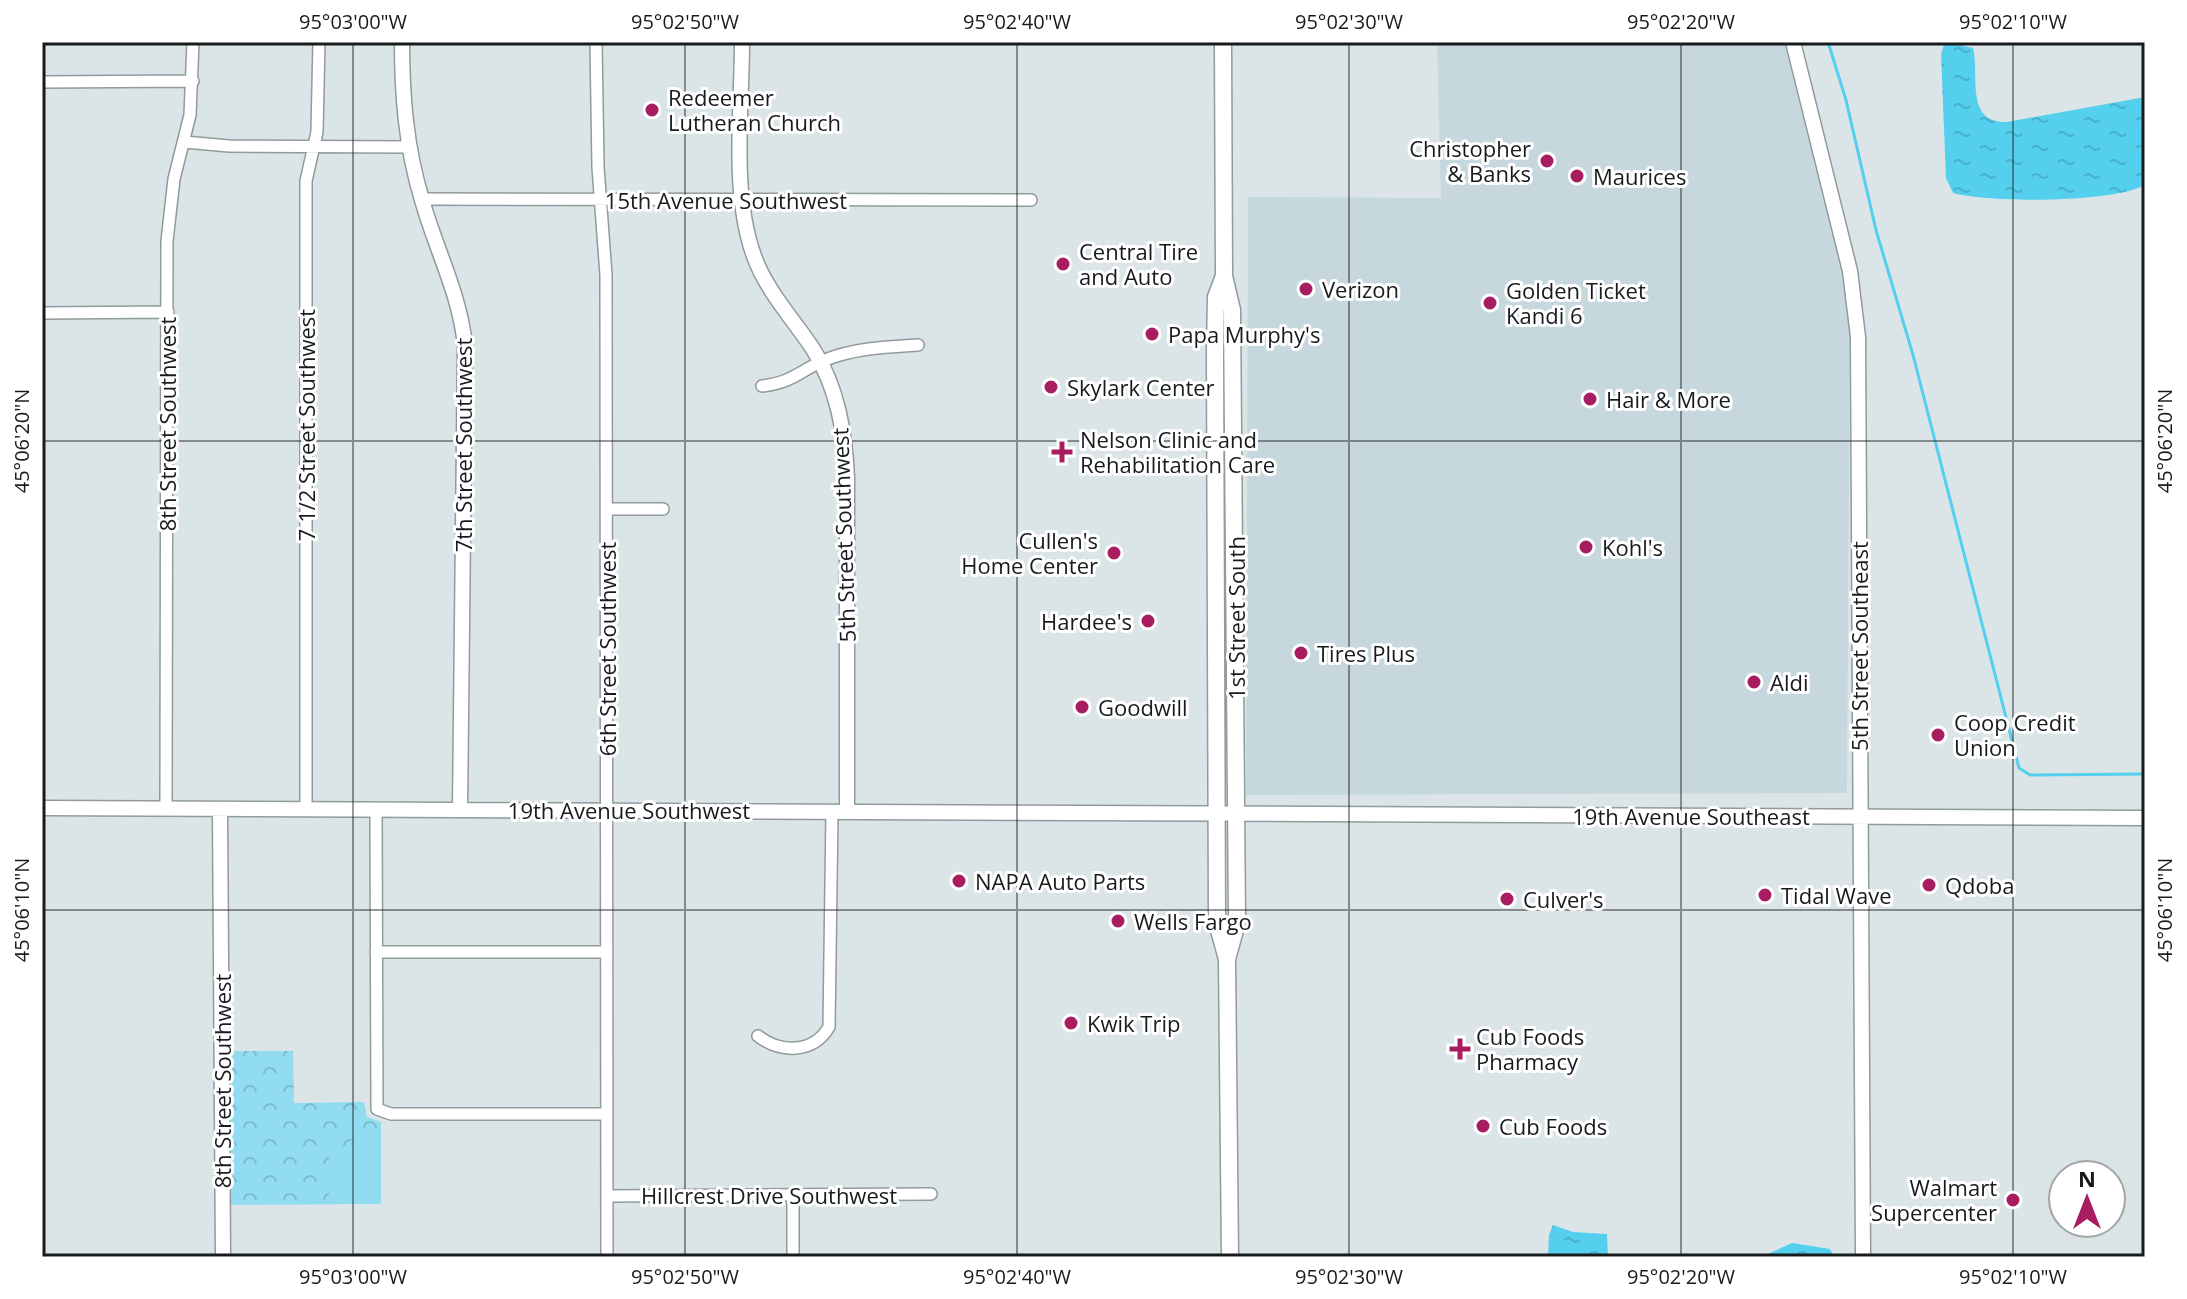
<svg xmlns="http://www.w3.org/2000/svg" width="2187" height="1299" font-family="'Open Sans',sans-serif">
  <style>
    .built { fill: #c6d8de }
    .park { fill: url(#park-crowns) }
    .garden { fill: #91dcf0 }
    .water { fill: url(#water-ripples) }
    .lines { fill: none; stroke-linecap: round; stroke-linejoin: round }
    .stream { stroke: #54cfed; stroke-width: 3 }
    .street-casing { stroke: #919a9d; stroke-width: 14 }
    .secondary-casing { stroke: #919a9d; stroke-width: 17 }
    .primary-casing { stroke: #919a9d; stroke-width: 19 }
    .street { stroke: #fff; stroke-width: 11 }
    .secondary { stroke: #fff; stroke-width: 14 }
    .primary { stroke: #fff; stroke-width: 16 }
    .ticks { fill: none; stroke: #181b1c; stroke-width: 2; stroke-opacity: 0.45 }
    .poi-dot { fill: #a81d60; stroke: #fff; stroke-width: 3 }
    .labels { text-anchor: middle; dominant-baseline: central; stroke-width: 6; stroke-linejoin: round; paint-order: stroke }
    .poi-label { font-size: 22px; fill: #181b1c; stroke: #fff; text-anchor: start }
    .street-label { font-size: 22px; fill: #181b1c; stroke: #fff }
    .neatline { fill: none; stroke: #181b1c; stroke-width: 3 }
    .ticks-label { font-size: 20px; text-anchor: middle; fill: #181b1c }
  </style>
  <defs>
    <pattern id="park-crowns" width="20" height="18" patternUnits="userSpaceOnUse" patternTransform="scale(2)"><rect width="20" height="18" fill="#91dcf0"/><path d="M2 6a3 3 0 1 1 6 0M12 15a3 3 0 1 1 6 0" fill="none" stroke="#7cbccd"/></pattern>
    <pattern id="water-ripples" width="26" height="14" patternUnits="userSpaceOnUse" patternTransform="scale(2)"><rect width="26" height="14" fill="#54cfed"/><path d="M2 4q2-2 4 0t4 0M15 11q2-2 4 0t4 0" fill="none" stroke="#48b1cb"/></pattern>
  </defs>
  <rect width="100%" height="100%" fill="#dbe5e8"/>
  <path class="built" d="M1437 42H1787L1850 299 1847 793 1246 795 1248 197 1441 198Z"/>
  <path class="park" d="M231 1051H293L294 1103 364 1102 367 1117 381 1122V1204L231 1205Z"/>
  <path class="garden" d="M351 1140H379L380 1201H329V1147L351 1146Z"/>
  <path class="water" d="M1950 43 1973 48C1980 75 1964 123 2007 122L2145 97V185C2113 203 1989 203 1953 193L1946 178 1941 54 1944 45Z
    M1553 1225 1573 1232 1607 1234 1608 1257H1548L1549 1235Z
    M1792 1243 1830 1249 1834 1257H1761Z"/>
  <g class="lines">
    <path class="stream" d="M1828 42 1846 100 1876 230 1913 355 2019 768 2030 775 2145 774"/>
    <defs>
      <path id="street" d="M596 42 598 167 606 275 607 1257
        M42 82 193 81
        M185 142 229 146 409 147
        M421 199 1031 200
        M42 313 168 312
        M762 386C794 382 799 371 825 360 855 348 887 347 918 345
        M607 509H663
        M166 809 167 241 174 179 190 115 193 42
        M306 809V181L317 132 319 42
        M376 809 377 1109 391 1114H607
        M376 952H607
        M758 1036C780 1053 813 1054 829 1027L832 812
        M793 1194V1257
        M607 1196 931 1194"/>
      <path id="secondary" d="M402 42C402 96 406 147 422 200 436 250 460 294 465 346L460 810
        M742 42C742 108 731 193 754 256 766 290 793 319 813 349 838 388 845 433 847 478V812
        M1793 42 1850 271 1858 337 1863 1257
        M42 808 2145 818
        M220 809 223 1257"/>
      <path id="primary" d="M1223 42 1224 276 1216 297 1215 351 1217 923 1227 959
        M1224 276 1232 310 1237 923 1227 959 1230 1257"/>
    </defs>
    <use href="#street" class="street-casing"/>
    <use href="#secondary" class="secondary-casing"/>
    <use href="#primary" class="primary-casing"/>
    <use href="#street" class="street"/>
    <use href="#secondary" class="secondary"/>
    <use href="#primary" class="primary"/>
  </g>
  <path class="ticks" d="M353 42V1257M685 42V1257M1017 42V1257M1349 42V1257M1681 42V1257M2013 42V1257M42 441H2145M42 910H2145"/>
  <g class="poi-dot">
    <circle cx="652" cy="110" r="8"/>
    <circle cx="1547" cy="161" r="8"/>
    <circle cx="1577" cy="176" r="8"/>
    <circle cx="1063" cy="264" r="8"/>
    <circle cx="1306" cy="289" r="8"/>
    <circle cx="1490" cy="303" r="8"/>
    <circle cx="1152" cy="334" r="8"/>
    <circle cx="1051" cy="387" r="8"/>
    <circle cx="1590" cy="399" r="8"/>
    <path d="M1058 440h8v8h8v8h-8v8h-8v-8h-8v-8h8z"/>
    <circle cx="1586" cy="547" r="8"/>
    <circle cx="1114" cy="553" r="8"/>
    <circle cx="1148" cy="621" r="8"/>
    <circle cx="1301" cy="653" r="8"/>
    <circle cx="1754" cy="682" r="8"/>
    <circle cx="1082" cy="707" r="8"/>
    <circle cx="1938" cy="735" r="8"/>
    <circle cx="959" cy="881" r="8"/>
    <circle cx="1929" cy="885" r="8"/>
    <circle cx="1765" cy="895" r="8"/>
    <circle cx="1507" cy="899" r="8"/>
    <circle cx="1118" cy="921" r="8"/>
    <circle cx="1071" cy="1023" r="8"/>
    <path d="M1456 1037h8v8h8v8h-8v8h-8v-8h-8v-8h8z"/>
    <circle cx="1483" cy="1126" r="8"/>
    <circle cx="2013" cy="1200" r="8"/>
  </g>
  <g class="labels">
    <g class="poi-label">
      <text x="668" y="97">Redeemer<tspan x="668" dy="25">Lutheran Church</tspan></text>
      <text x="1531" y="148" text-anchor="end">Christopher<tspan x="1531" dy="25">&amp; Banks</tspan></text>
      <text x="1593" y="176">Maurices</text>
      <text x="1079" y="251">Central Tire<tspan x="1079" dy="25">and Auto</tspan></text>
      <text x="1322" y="289">Verizon</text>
      <text x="1506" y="290">Golden Ticket<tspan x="1506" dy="25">Kandi 6</tspan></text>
      <text x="1168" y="334">Papa Murphy's</text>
      <text x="1067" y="387">Skylark Center</text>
      <text x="1606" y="399">Hair &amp; More</text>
      <text x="1080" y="439">Nelson Clinic and<tspan x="1080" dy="25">Rehabilitation Care</tspan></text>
      <text x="1098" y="540" text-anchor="end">Cullen's<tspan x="1098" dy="25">Home Center</tspan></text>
      <text x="1602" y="547">Kohl's</text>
      <text x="1132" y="621" text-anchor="end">Hardee's</text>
      <text x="1317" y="653">Tires Plus</text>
      <text x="1770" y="682">Aldi</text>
      <text x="1098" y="707">Goodwill</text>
      <text x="1954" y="722">Coop Credit<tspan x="1954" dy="25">Union</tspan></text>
      <text x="975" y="881">NAPA Auto Parts</text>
      <text x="1945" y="885">Qdoba</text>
      <text x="1781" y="895">Tidal Wave</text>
      <text x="1523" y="899">Culver's</text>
      <text x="1134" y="921">Wells Fargo</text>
      <text x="1087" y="1023">Kwik Trip</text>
      <text x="1476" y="1036">Cub Foods<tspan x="1476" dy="25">Pharmacy</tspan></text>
      <text x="1499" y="1126">Cub Foods</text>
      <text x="1997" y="1187" text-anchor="end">Walmart<tspan x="1997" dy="25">Supercenter</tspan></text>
    </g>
    <g class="street-label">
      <text x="726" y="200">15th Avenue Southwest</text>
      <text transform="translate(167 424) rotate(-90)">8th Street Southwest</text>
      <text transform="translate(306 425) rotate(-90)">7 1/2 Street Southwest</text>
      <text transform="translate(463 445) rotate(-90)">7th Street Southwest</text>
      <text transform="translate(843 535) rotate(-92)">5th Street Southwest</text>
      <text transform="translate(1236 618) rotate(-90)">1st Street South</text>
      <text transform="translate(1859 646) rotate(-90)">5th Street Southeast</text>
      <text transform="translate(607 649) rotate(-90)">6th Street Southwest</text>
      <text x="629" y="810">19th Avenue Southwest</text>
      <text x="1691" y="816">19th Avenue Southeast</text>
      <text transform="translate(222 1081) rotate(-90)">8th Street Southwest</text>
      <text x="769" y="1195">Hillcrest Drive Southwest</text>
    </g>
  </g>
  <rect width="2187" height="1299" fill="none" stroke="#ffffff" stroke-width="88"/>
  <g transform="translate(2087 1199)"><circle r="38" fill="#ffffff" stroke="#a3a4a4" stroke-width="2"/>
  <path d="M0-6L14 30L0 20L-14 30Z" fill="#a81d60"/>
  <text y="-12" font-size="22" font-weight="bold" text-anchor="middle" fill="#181b1c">N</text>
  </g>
  <rect x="44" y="44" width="2099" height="1211" class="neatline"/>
  <g class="ticks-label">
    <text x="353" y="29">95°03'00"W</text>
    <text x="685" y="29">95°02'50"W</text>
    <text x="1017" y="29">95°02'40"W</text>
    <text x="1349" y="29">95°02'30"W</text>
    <text x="1681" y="29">95°02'20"W</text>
    <text x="2013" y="29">95°02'10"W</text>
    <text transform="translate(22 441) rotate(-90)" y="7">45°06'20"N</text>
    <text transform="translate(2165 441) rotate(-90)" y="7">45°06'20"N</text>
    <text transform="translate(22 910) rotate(-90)" y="7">45°06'10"N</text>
    <text transform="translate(2165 910) rotate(-90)" y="7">45°06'10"N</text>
    <text x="353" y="1284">95°03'00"W</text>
    <text x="685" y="1284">95°02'50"W</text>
    <text x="1017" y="1284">95°02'40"W</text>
    <text x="1349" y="1284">95°02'30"W</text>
    <text x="1681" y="1284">95°02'20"W</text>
    <text x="2013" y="1284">95°02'10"W</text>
  </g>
</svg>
